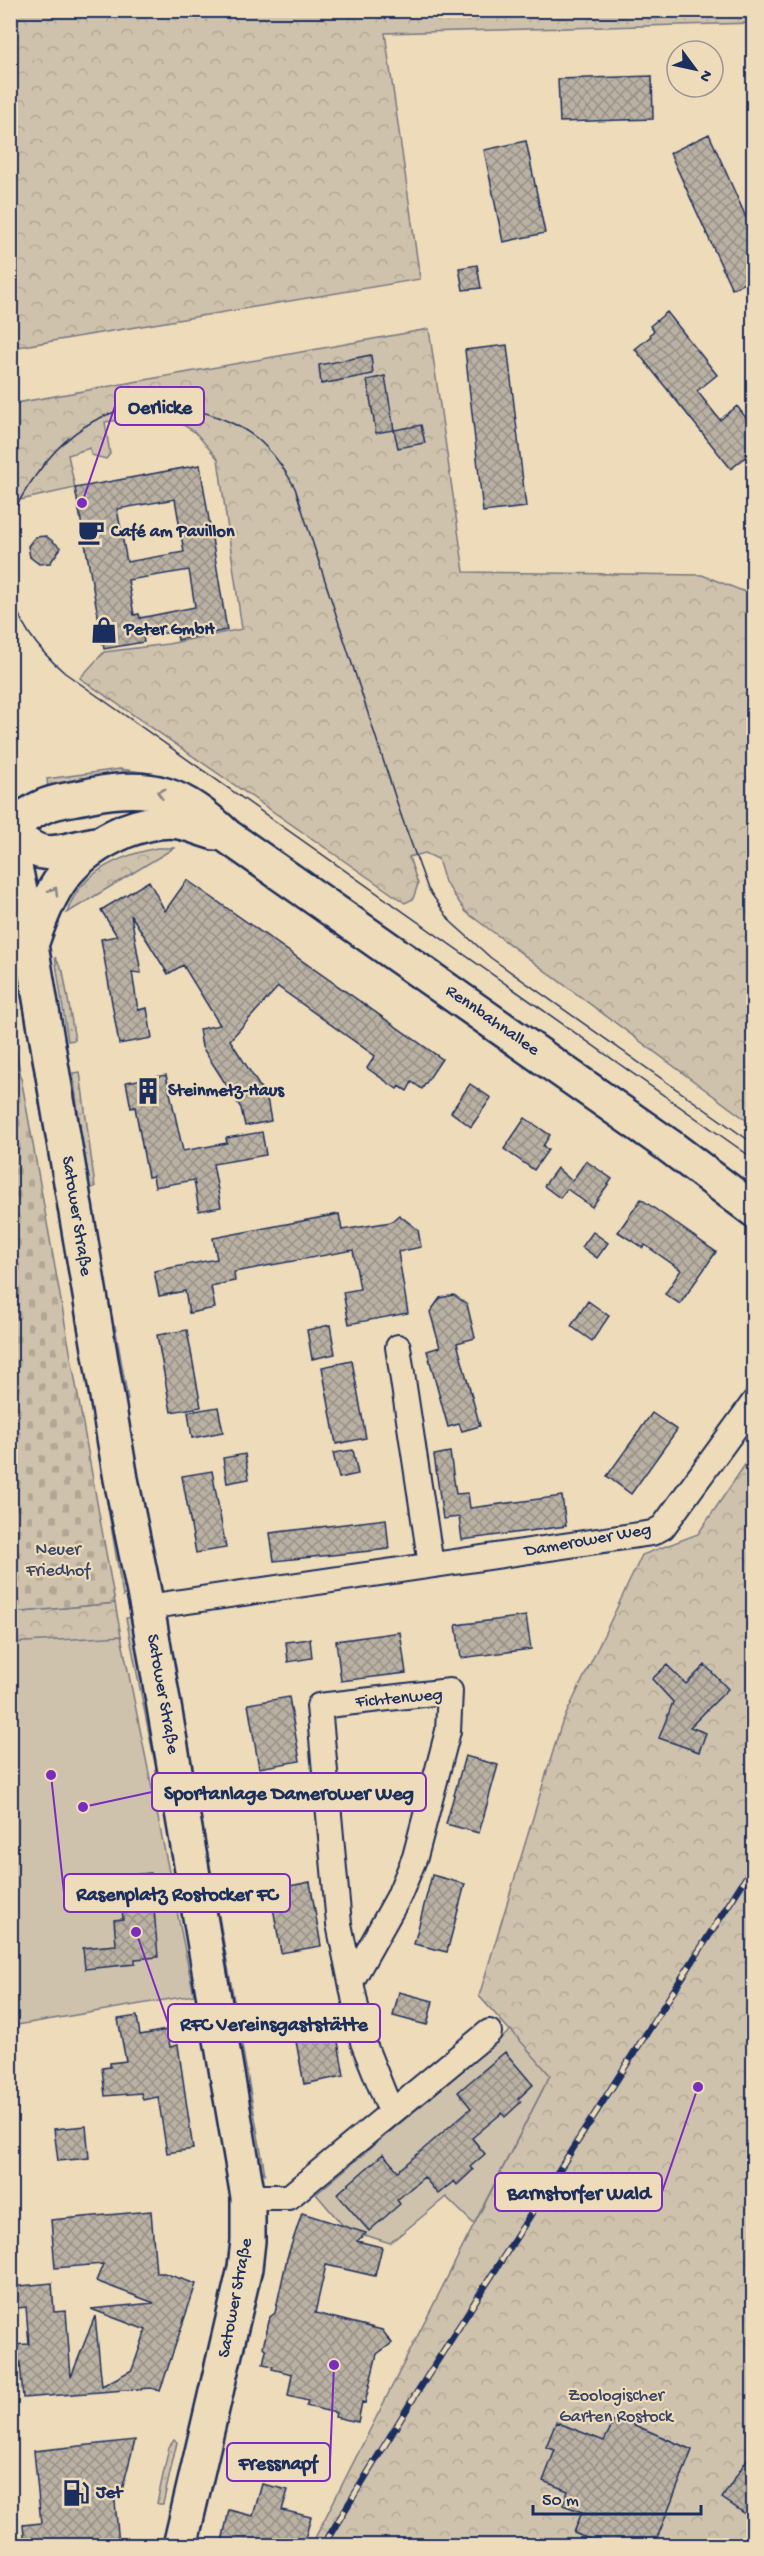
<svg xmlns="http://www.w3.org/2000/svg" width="764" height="2556" font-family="'Gochi Hand',sans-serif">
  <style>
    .grass { fill: url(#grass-dots); stroke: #757885; stroke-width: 1.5 }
    .forest { fill: url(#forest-crowns); stroke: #757885; stroke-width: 1.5 }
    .cemetery { fill: url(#cemetery-stones); stroke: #757885; stroke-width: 1.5 }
    .garden { fill: #cfc2ac; stroke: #757885; stroke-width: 1.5 }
    .building { fill: url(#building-cross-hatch); stroke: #1b2f5e; stroke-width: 1.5; fill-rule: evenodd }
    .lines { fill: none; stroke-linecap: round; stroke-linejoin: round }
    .street-casing { stroke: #1b2f5e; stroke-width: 28 }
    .secondary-casing { stroke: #1b2f5e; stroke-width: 38 }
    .street { stroke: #eedbb9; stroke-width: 24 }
    .secondary { stroke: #eedbb9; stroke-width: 33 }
    .tram { stroke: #1b2f5e; stroke-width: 1.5 }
    .rail-casing { stroke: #1b2f5e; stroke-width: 7 }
    .rail { stroke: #eedbb9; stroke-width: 4.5; stroke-dasharray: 14; stroke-linecap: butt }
    .oneway { stroke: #84858c }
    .labels { text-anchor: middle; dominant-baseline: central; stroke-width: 4.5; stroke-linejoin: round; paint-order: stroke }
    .poi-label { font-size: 18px; font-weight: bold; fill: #1b2f5e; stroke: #eedbb9; text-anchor: start }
    .street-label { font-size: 18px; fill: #1b2f5e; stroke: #eedbb9 }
    .park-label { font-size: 18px; fill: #36456a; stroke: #eedbb9 }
    .leader { fill: none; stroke: #7b2cbf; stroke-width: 2 }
    .callout-dot { fill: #7b2cbf; stroke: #eedbb9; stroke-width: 2 }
    .callout { fill: #eedbb9; stroke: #7b2cbf; stroke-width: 2 }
    .callout-label { font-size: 20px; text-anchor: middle; font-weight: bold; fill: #1b2f5e }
  </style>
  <defs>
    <pattern id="grass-dots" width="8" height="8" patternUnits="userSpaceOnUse" patternTransform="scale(1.5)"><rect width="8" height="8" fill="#cfc2ac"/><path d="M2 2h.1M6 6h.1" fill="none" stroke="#b1a796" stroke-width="1.8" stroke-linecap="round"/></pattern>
    <pattern id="forest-crowns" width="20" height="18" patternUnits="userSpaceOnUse" patternTransform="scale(1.5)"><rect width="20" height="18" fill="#cfc2ac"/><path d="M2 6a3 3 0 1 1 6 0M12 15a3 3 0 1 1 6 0" fill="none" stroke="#b1a796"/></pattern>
    <pattern id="cemetery-stones" width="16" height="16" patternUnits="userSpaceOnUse" patternTransform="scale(1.5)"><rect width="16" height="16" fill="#cfc2ac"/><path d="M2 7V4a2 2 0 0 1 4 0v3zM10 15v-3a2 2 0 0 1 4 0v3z" fill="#b1a796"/></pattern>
    <pattern id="building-cross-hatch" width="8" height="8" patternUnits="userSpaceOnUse" patternTransform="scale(1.5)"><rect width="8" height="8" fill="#bab1a3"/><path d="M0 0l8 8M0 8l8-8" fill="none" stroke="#969088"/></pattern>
  </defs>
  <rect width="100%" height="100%" fill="#eedbb9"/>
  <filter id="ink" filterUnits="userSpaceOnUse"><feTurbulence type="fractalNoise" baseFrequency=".0167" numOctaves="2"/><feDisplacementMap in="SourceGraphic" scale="12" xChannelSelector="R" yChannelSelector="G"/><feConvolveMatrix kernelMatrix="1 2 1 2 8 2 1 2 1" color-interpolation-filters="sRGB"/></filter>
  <g filter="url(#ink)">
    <path class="grass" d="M120 769 149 773 119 775 48 788 47 779Z
      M55 957 63 971 75 1040 68 1041Z
      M17 972 36 1038 130 1592 123 1596Z
      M80 1072 95 1187 88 1189 73 1073Z
      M115 1326 128 1400 121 1402 108 1327Z
      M132 1617 195 1964 126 1618Z
      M166 1620 265 2174 257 2165 163 1629Z
      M174 2440 177 2442 163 2504H159L157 2503 169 2447Z"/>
    <path class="forest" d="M11 10H753L754 23 385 33 420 279 11 348Z
      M429 329 464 572 702 575 753 595V1125L466 912 445 882 438 859 425 853 409 857 418 884 413 899 405 903 80 678 104 652 168 644 242 629 218 459 195 432 164 413 105 422 110 454 106 459 91 455 90 448 68 455 75 488 11 502V404Z
      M157 848H174L67 913C79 873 118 856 157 848Z
      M753 1453V2545H654L692 2450 616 2417 608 2434 594 2483 574 2532 606 2545 311 2546 550 2075 479 1996 561 1725 642 1555 698 1534Z
      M115 1603 121 1636 110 1673 11 1680V1613Z"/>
    <path class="cemetery" d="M10 1016 115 1603 11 1613H10Z"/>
    <path class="garden" d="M121 1636 194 1995 11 2026V1643Z
      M511 2030 550 2075 474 2224 446 2197 390 2243 346 2229 316 2194Z"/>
    <path class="building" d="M652 76 653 119 560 122 558 79Z
      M709 134 753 233V279L732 289 670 153Z
      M526 141 545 233 503 242 484 150Z
      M477 265 481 288 463 290 459 268Z
      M667 312 717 375 697 391 720 420 737 406 753 427V451L731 469 635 349 651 336 650 334 654 331 650 326Z
      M507 345 526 507 483 512 465 350Z
      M371 355 373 374 321 384 319 365Z
      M385 376 394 430 376 433 367 380Z
      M421 425 425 443 398 448 394 430Z
      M200 465 227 630 178 640 176 631 143 637 144 642 104 649 75 488ZM175 499 184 552 127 562 117 509ZM189 570 195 607 140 618 139 614 134 615 128 580Z
      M46 536 61 548 50 563 39 564 30 557 28 546 35 537Z
      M187 880 442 1059 422 1089 412 1082 407 1091 399 1086 397 1089 367 1068 375 1056 278 987 230 1040 267 1098 271 1121 245 1126 241 1108 202 1047 199 1029 220 1025 183 965 168 974 131 915 141 973 132 972 138 1010 147 1008 152 1038 119 1044 101 939 117 936 101 910 149 881 165 911Z
      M166 1075 183 1151 227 1143 226 1138 262 1132 266 1155 213 1164 221 1207 199 1211 194 1180 155 1187 153 1176 148 1177 135 1107 131 1108 126 1082Z
      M470 1084 491 1098 471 1127 451 1112Z
      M525 1118 550 1135 543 1146 548 1150 534 1170 504 1149Z
      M586 1161 612 1179 592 1207 567 1189 560 1198 544 1186 557 1168 572 1181Z
      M641 1199 716 1252 680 1304 665 1294 681 1270 645 1245 643 1248 618 1232Z
      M339 1214 342 1230 391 1222 399 1215 418 1230 421 1247 398 1252 408 1313 349 1324 343 1292 360 1289 353 1250 234 1272 235 1281 211 1286 215 1308 189 1313 185 1291 159 1296 154 1271 217 1259 213 1238Z
      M593 1232 608 1243 597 1258 582 1247Z
      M454 1295 467 1304 475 1338 457 1343 480 1426 462 1431 459 1424 448 1427 427 1351 440 1347 430 1312 440 1298Z
      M588 1301 609 1316 592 1341 571 1326Z
      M330 1325 335 1354 312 1359 307 1330Z
      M187 1330 201 1407 171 1412 157 1335Z
      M352 1361 366 1438 336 1444 322 1367Z
      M218 1407 223 1432 192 1438 188 1412Z
      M652 1413 677 1430 631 1494 607 1476Z
      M353 1450 358 1474 339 1478 333 1453Z
      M450 1452 456 1494 468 1493 470 1508 562 1496 566 1526 462 1540 459 1517 443 1519 434 1455Z
      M245 1454 249 1479 227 1483 223 1458Z
      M212 1471 226 1548 196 1553 182 1476Z
      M386 1519 389 1549 274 1561 270 1533Z
      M526 1616 531 1649 461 1658 456 1625Z
      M400 1632 406 1673 341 1681 336 1641Z
      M310 1639 312 1658 288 1662 286 1642Z
      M667 1665 686 1684 705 1665 728 1689 690 1727 706 1733 699 1752 659 1738 673 1702 652 1679Z
      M289 1697 300 1761 259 1768 248 1704Z
      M465 1756 498 1765 479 1833 446 1824Z
      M151 1873 158 1957 135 1959V1964L85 1969 83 1948 116 1945 114 1920 123 1919 119 1876Z
      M432 1875 465 1884 447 1952 414 1944Z
      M310 1882 321 1946 281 1953 270 1890Z
      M399 1992 433 2001 427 2025 393 2016Z
      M333 2013 344 2076 304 2084 292 2020Z
      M137 2016 140 2035 167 2030 170 2047 178 2045 193 2149 167 2153 158 2097 143 2100 141 2093 105 2096 102 2068 110 2067V2063L126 2061 118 2019Z
      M505 2052 533 2085 518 2099 521 2102 505 2117 502 2113 472 2138 485 2154 470 2167 473 2170 457 2185 454 2181 438 2194 424 2177 397 2200 400 2204 369 2231 337 2194 383 2154 398 2171 471 2108 458 2092Z
      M86 2126 89 2158 58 2161 54 2129Z
      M151 2211 156 2273H164L196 2284 160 2391 151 2388 23 2398 20 2362 12 2363 11 2345 29 2344 26 2307 10 2309V2287L52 2283 54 2312 66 2311 71 2377 95 2316 102 2386 132 2370 146 2330 91 2309 154 2303 96 2281 103 2264 55 2268 51 2220Z
      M302 2213 366 2233 357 2241 382 2247 375 2276 326 2265 315 2313 382 2330 392 2343 377 2354 365 2403 362 2402 358 2422 335 2417 336 2413 306 2406 308 2401 288 2396 292 2374 272 2369 273 2366 263 2364 266 2350 263 2347 270 2317 275 2313 287 2258Z
      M616 2417 692 2450 654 2546H606L574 2533 582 2512 563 2505 568 2491 543 2481 555 2450 546 2447 556 2422 604 2441Z
      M135 2440 122 2490 114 2491 119 2544 25 2546 23 2525 41 2523 34 2451Z
      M753 2450V2519L722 2498Z
      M262 2484 288 2490 282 2510 311 2517 303 2546 274 2539 264 2546H221L229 2510 253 2516Z"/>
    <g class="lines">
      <defs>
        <path id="street" d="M398 1347 431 1565
          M147 1607 652 1533 663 1527 754 1402
          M351 1982 339 1924 319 1706 450 1691 448 1731 415 1857 398 1898 351 1982 363 2042 391 2112
          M248 2197H289L489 2032"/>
        <path id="secondary" d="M10 826C21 820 31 812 42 807 56 800 75 799 91 795 153 783 181 793 227 836L668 1145 754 1210
          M10 831C45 864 53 852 96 844
          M10 842 31 945 121 1479 147 1607 248 2197V2241L245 2268 180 2546
          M31 945C51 887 67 856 125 831 141 825 161 819 179 822 191 824 203 830 215 833"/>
      </defs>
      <use href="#street" class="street-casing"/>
      <use href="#secondary" class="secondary-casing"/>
      <use href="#street" class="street"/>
      <use href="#secondary" class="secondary"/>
      <path class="tram" d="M10 523C15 505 27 487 39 471 82 411 145 390 215 416 234 423 252 432 266 447 278 459 287 473 295 488L402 818 428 889 451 922 491 958 754 1144
        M10 589C18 624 39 651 65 673L754 1159"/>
      <defs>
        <path id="rail" d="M323 2546 416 2394 754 1865"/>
      </defs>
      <use href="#rail" class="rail-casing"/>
      <use href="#rail" class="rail"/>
    </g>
    <defs><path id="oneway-chevron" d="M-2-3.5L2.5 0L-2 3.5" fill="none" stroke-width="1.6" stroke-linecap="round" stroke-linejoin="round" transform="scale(1.5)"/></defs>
    <g class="oneway">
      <use href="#oneway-chevron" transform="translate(161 793) rotate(-164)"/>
      <use href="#oneway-chevron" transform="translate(54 891) rotate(-59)"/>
    </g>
  </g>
  <defs>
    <symbol id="cafe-bare" viewBox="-9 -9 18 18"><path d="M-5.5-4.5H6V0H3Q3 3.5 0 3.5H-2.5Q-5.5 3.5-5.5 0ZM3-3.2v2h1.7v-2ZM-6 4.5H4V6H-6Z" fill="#1b2f5e" stroke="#eedbb9" stroke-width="2.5" paint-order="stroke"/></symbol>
    <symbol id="shop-bare" viewBox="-9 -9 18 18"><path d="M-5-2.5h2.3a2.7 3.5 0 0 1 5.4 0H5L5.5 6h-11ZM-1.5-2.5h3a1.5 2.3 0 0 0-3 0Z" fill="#1b2f5e" stroke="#eedbb9" stroke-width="2.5" paint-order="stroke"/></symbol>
    <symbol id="building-bare" viewBox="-9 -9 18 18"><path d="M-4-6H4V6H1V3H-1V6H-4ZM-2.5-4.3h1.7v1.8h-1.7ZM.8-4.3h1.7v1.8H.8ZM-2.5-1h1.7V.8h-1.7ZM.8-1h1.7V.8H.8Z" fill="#1b2f5e" stroke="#eedbb9" stroke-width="2.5" paint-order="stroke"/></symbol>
    <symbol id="fuel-bare" viewBox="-9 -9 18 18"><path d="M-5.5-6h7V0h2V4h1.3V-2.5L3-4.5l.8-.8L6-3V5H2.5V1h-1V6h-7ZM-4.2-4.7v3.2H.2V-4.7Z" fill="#1b2f5e" stroke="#eedbb9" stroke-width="2.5" paint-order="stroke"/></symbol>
  </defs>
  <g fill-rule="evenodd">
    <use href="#cafe-bare" x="72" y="513" width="38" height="38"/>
    <use href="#shop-bare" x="85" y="611" width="38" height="38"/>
    <use href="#building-bare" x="129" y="1072" width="38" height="38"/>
    <use href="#fuel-bare" x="57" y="2474" width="38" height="38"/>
  </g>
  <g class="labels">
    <g class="poi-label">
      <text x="111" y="532">Café am Pavillon</text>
      <text x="124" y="630">Peter GmbH</text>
      <text x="168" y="1091">Steinmetz-Haus</text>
      <text x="96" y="2493">Jet</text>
    </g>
    <g class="street-label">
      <text transform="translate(492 1021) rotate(35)">Rennbahnallee</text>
      <text transform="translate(76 1216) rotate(81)">Satower Straße</text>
      <text transform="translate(588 1541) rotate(-10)">Damerower Weg</text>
      <text transform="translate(162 1694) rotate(80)">Satower Straße</text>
      <text transform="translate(399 1699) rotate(-5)">Fichtenweg</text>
      <text transform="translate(236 2298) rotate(-79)">Satower Straße</text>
    </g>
    <g class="park-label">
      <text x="58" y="1550">Neuer<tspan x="58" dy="21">Friedhof</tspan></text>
      <text x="616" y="2396">Zoologischer<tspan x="616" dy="21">Garten Rostock</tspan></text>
    </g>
  </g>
  <path class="leader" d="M82 503L115 406M83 1807L152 1792M51 1775L64 1893M136 1932L168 2023M698 2087L662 2192M334 2365L330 2462"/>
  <g class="callout-dot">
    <circle cx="82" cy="503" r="6"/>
    <circle cx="83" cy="1807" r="6"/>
    <circle cx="51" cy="1775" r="6"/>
    <circle cx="136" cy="1932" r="6"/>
    <circle cx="698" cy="2087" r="6"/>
    <circle cx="334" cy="2365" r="6"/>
  </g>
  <g class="callout">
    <rect x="115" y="387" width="89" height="38" rx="6"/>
    <rect x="152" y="1773" width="274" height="38" rx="6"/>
    <rect x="64" y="1874" width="226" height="38" rx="6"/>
    <rect x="168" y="2004" width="212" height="38" rx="6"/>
    <rect x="495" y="2173" width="167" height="38" rx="6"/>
    <rect x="227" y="2443" width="103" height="38" rx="6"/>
  </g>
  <g class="callout-label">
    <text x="160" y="413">Oerlicke</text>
    <text x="289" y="1799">Sportanlage Damerower Weg</text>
    <text x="177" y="1900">Rasenplatz Rostocker FC</text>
    <text x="274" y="2030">RFC Vereinsgaststätte</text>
    <text x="579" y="2199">Barnstorfer Wald</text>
    <text x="278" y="2469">Fressnapf</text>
  </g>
  <rect width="764" height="2556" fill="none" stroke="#eedbb9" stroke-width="36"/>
  <rect x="18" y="18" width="728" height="2520" fill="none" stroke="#1b2f5e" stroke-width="2" filter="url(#ink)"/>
  <g transform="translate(695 69) rotate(123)"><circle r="28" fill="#eedbb9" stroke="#9a9695" stroke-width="1.5"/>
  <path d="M0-4.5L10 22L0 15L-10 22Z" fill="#1b2f5e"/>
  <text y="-9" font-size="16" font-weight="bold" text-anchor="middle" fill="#1b2f5e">N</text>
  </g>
  <path d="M533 2505v9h168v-9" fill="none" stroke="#1b2f5e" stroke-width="3"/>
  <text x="542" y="2505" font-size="18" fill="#1b2f5e" stroke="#eedbb9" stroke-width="4.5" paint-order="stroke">50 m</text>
</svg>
